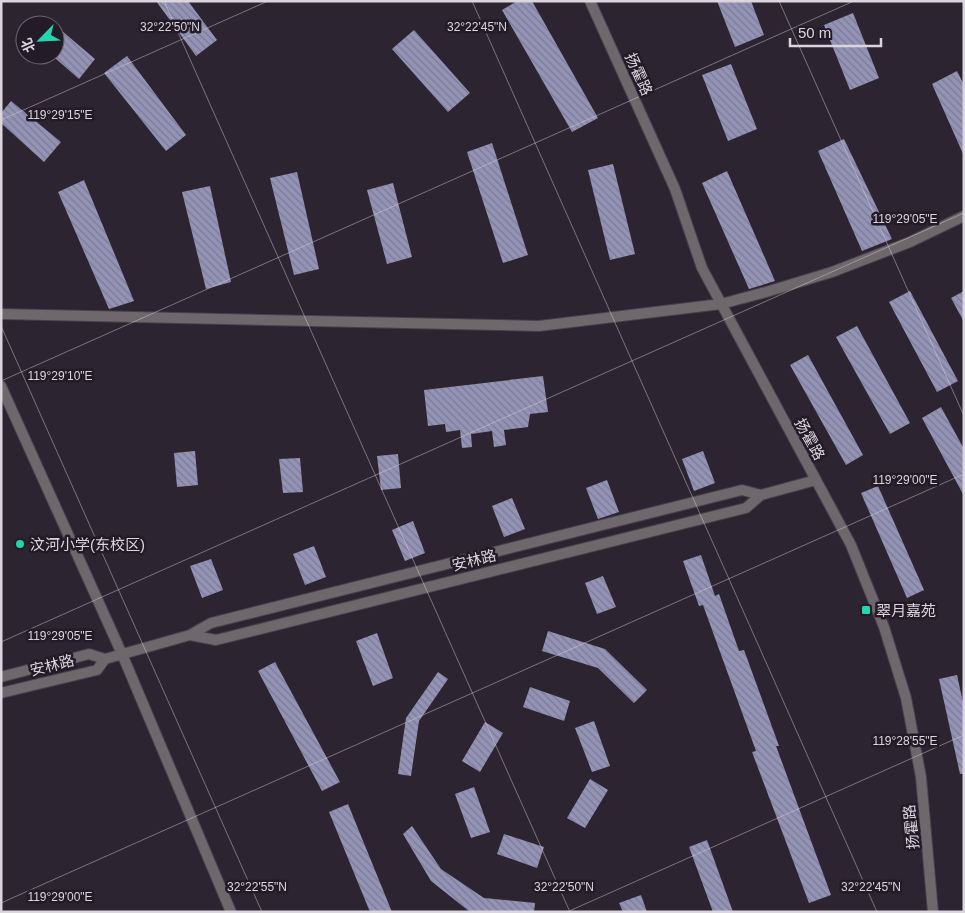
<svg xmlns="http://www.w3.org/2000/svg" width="965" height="913" font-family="Arial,'Noto Sans SC',sans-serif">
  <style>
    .building { fill: url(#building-back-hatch) }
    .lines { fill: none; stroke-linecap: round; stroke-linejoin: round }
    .minor-casing { stroke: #48404d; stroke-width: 12 }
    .tertiary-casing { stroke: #48404d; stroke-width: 12 }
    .minor { stroke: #6e676b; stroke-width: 10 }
    .tertiary { stroke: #6e676b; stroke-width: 10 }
    .ticks { fill: none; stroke: #dbd6de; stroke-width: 1; stroke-opacity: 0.45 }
    .poi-dot { fill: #25d5ae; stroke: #231b27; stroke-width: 2 }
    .labels { text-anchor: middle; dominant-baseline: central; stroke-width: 5; stroke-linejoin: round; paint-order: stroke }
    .street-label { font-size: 15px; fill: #dbd6de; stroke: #231b27 }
    .poi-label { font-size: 15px; fill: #dbd6de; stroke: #231b27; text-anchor: start }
    .ticks-label { font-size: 12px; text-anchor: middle; fill: #dbd6de; stroke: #231b27; stroke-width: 5; stroke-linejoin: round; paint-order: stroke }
  </style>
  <defs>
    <pattern id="building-back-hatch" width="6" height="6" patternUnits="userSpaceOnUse" patternTransform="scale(1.25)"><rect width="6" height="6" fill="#9493b6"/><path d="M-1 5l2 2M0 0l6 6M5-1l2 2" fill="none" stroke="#7b7a94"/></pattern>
  </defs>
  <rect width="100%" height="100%" fill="#2c2431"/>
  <path class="building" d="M156 1H188L217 40 196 56Z
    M517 1H532L598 118 572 132 502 10Z
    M717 1H751L764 35 735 47Z
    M853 13 879 78 850 90 824 25Z
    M55 25 95 59 79 79 55 58Z
    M414 30 470 93 448 112 392 49Z
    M127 56 186 135 166 151 104 73Z
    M731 64 757 129 728 141 702 75Z
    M957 71 964 85V156L932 84Z
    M11 101 61 142 44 162 1 123V113Z
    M844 139 892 239 862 251 818 151Z
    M492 143 528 255 503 263 467 152Z
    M613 164 635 254 610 260 588 170Z
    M727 171 775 281 749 289 702 183Z
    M297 172 319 269 294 275 270 178Z
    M84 180 134 301 109 309 58 192Z
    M393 183 412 257 387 264 367 190Z
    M210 186 231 282 206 289 182 192Z
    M910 291 958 381 937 392 889 302Z
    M964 291V322L951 298Z
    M857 326 910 423 890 434 836 337Z
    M808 355 863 455 846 465 790 365Z
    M543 376 548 412 530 414 528 427 504 430 506 445 494 447 492 431 471 434 472 447 462 448 460 430 446 432 445 424 428 426 424 390Z
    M941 407 964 449V496L922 418Z
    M195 451 198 485 177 487 174 453Z
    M703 451 715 483 694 491 682 459Z
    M398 454 401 488 381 490 377 456Z
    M300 458 303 492 283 493 279 459Z
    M607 480 619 512 598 519 586 488Z
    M878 486 924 590 907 598 861 493Z
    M512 498 525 529 504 537 492 506Z
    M413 521 425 553 405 561 392 530Z
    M314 546 326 577 305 585 293 554Z
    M701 555 715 596 719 594 739 651 744 650 779 746H776L831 895 809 903 752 752 756 751 703 605 699 606 683 561Z
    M211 559 223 590 202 598 190 566Z
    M603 576 616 607 597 614 585 583Z
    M548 631 605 649 647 690 634 703 598 668 542 651Z
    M377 633 393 678 373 686 356 641Z
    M275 662 340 782 322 791 258 671Z
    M438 672 448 679 419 721 411 776 398 774 406 718Z
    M957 675 964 707V774H960L939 679Z
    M530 687 570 701 564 721 523 707Z
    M594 721 610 766 592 772 575 728Z
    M485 722 503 733 480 772 462 761Z
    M590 779 608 790 585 828 567 818Z
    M474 787 490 832 471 838 455 794Z
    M348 804 392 912H370L329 812Z
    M412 826 441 869 484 898 535 903 534 912H470L431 881 403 834Z
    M504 834 544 847 537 868 497 854Z
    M707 840 733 912H713L689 847Z
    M641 895 647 912H623L619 903Z"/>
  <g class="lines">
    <defs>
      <path id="minor" d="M1 314 539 326 721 304 766 292 832 272 910 242 964 216
        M190 635 216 640 746 508 761 495
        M1 677 89 654 105 659 190 635 211 623 742 490 761 495 816 480
        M1 693 97 670 105 659"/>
      <path id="tertiary" d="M590 1 675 189 702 268 851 545 884 627 906 698 921 777 933 912
        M1 386 122 654 231 912"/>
    </defs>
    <use href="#minor" class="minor-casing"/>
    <use href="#tertiary" class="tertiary-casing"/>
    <use href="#minor" class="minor"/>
    <use href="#tertiary" class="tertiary"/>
  </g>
  <path class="ticks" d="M164 1 570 912M472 1 877 912M779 1 964 416M1 120 268 1M1 326 262 912M1 381 854 1M1 642 964 213M1 903 964 474M567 912 964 735"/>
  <g class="poi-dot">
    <circle cx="20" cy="544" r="5"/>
    <rect x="861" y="605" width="10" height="10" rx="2.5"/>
  </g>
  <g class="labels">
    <g class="street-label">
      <text transform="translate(639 74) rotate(66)">扬霍路</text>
      <text transform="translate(810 439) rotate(61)">扬霍路</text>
      <text transform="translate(474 560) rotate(-14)">安林路</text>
      <text transform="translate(52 665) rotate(-14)">安林路</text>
      <text transform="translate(911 827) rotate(-96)">扬霍路</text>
    </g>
    <g class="poi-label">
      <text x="30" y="544">汶河小学(东校区)</text>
      <text x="876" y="610">翠月嘉苑</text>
    </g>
  </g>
  <g class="ticks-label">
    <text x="170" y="31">32°22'50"N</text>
    <text x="477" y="31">32°22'45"N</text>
    <text x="60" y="119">119°29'15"E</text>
    <text x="905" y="223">119°29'05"E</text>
    <text x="60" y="380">119°29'10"E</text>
    <text x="905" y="484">119°29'00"E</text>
    <text x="60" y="640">119°29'05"E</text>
    <text x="905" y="745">119°28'55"E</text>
    <text x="257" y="891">32°22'55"N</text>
    <text x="564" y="891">32°22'50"N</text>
    <text x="871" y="891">32°22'45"N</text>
    <text x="60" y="901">119°29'00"E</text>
  </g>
  <rect width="965" height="913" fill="none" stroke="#dbd6de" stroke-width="5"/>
  <g transform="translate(40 40) rotate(246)"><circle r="24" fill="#231b27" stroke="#6d6670"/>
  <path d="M0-4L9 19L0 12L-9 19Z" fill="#25d5ae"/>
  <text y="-8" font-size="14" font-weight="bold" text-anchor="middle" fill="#dbd6de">北</text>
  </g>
  <path d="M790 38v8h91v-8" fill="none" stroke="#dbd6de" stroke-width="2.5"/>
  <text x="798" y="38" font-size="15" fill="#dbd6de" stroke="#231b27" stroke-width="4" paint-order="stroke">50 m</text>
</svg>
